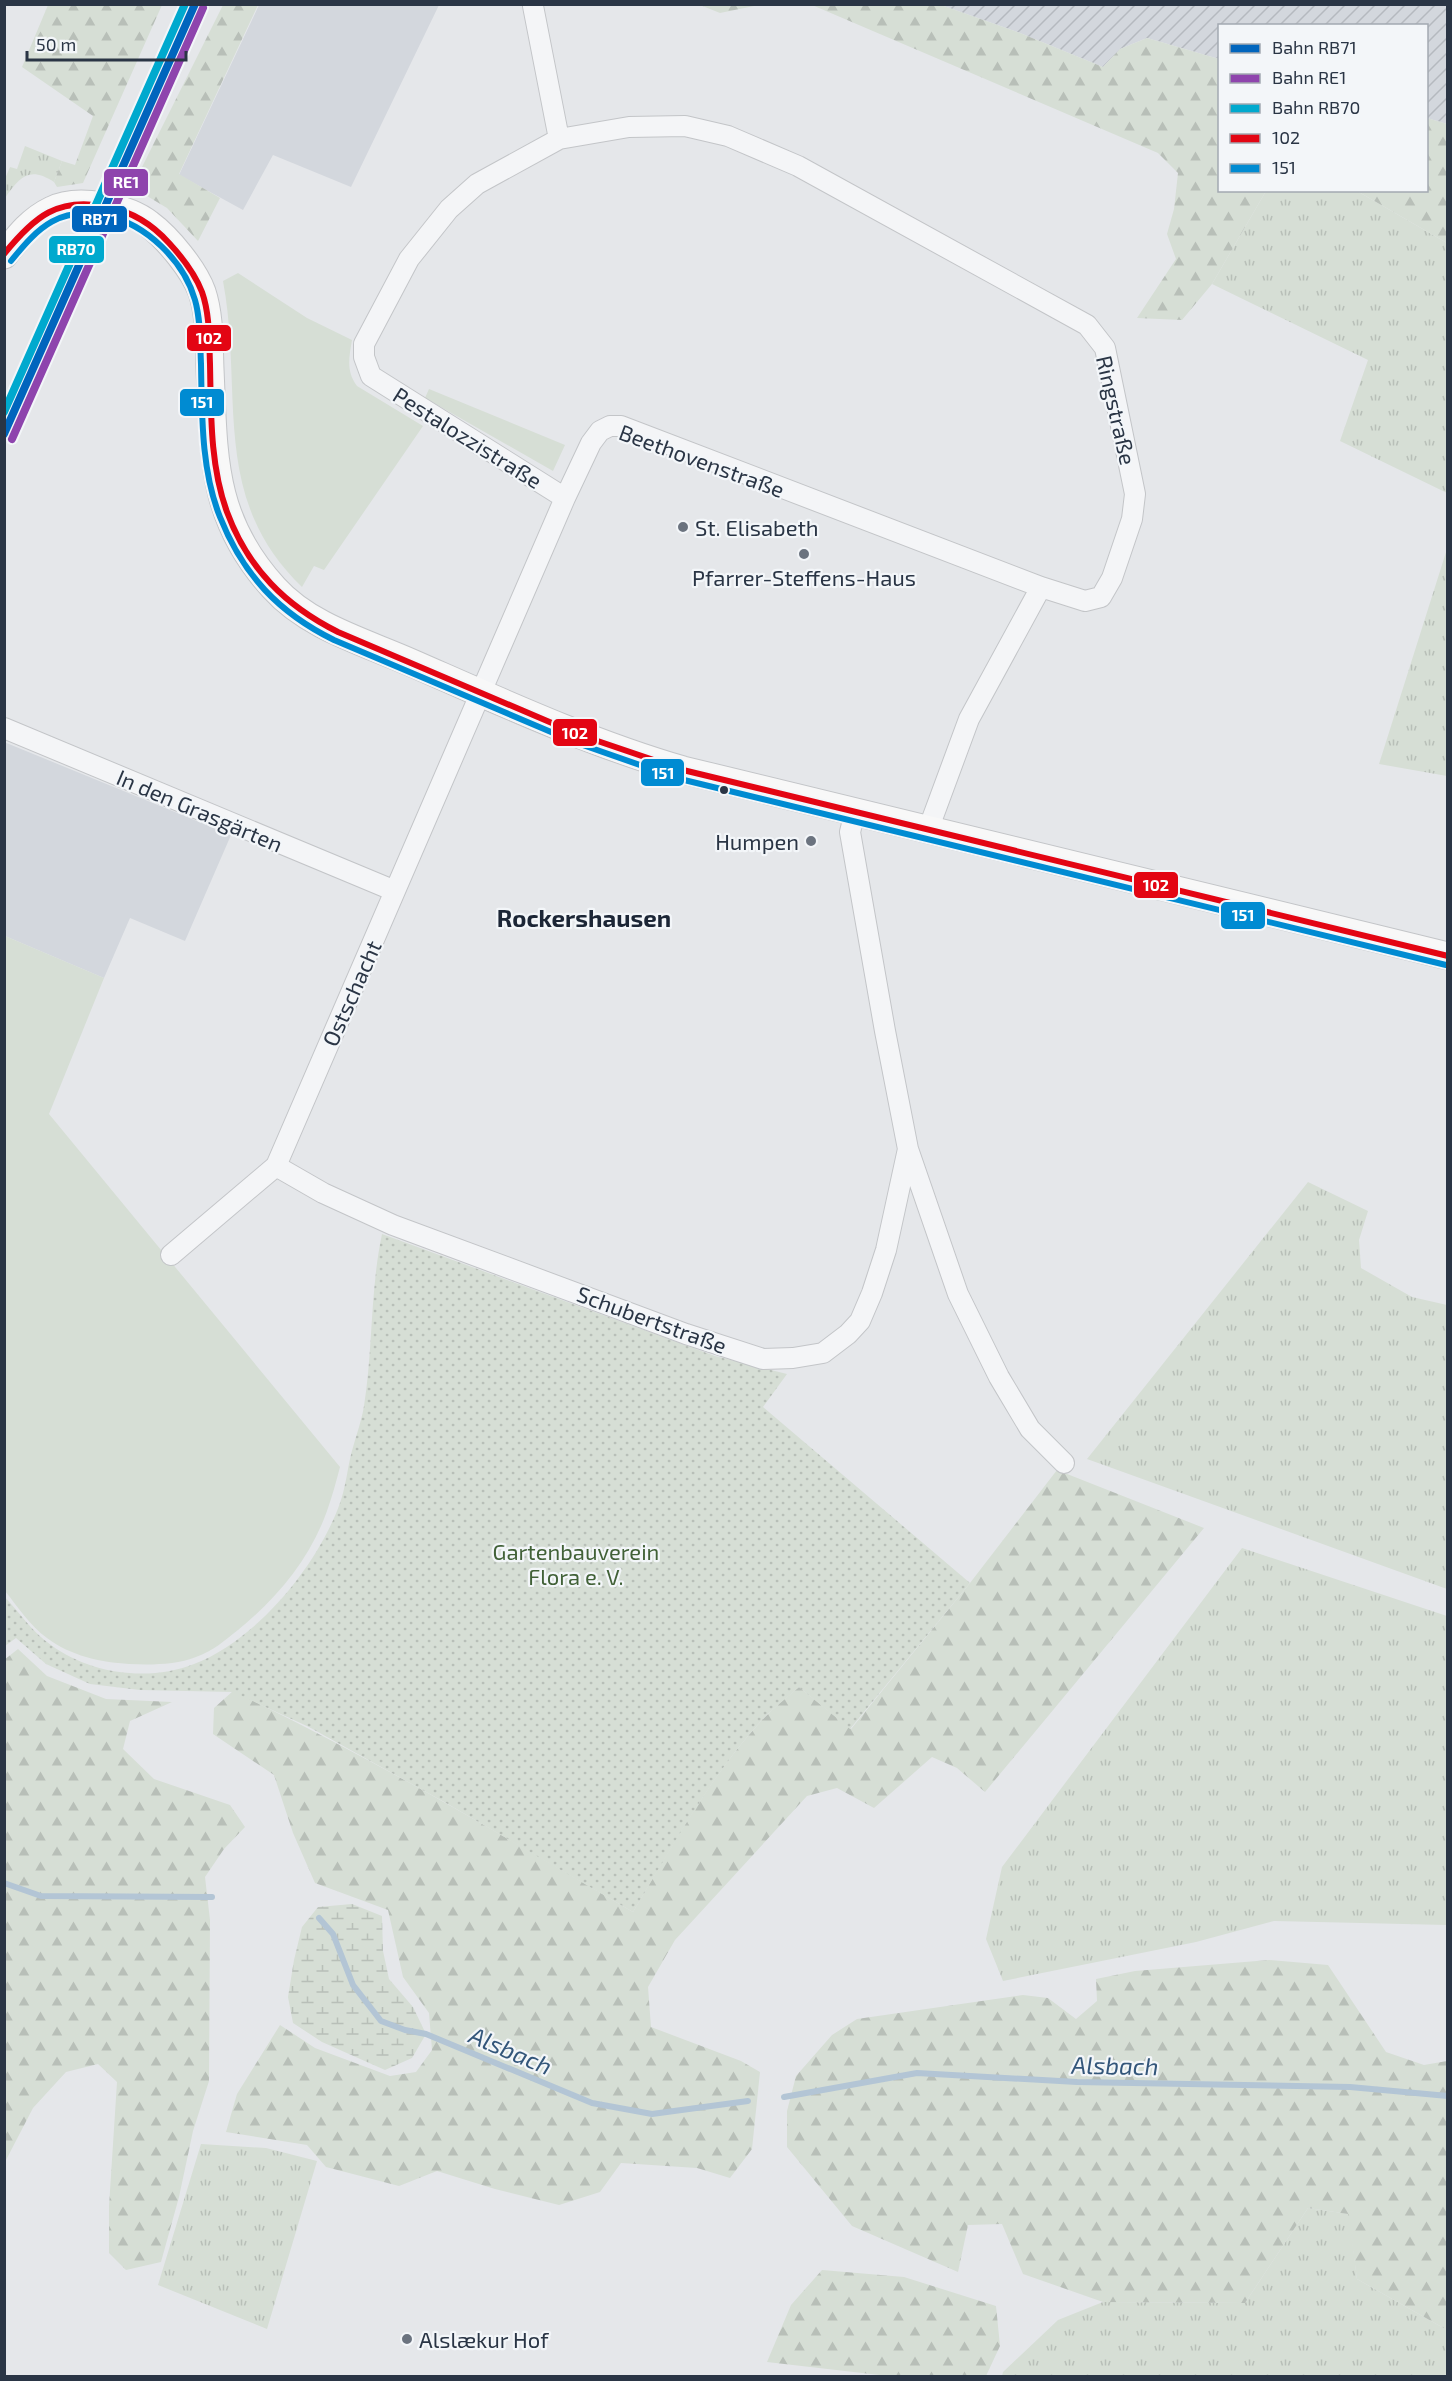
<svg xmlns="http://www.w3.org/2000/svg" width="1452" height="2381" font-family="'Exo 2',sans-serif">
  <style>
    .built { fill: #d3d7dd }
    .industrial { fill: url(#industrial-furrows) }
    .grass { fill: url(#grass-tufts) }
    .forest { fill: url(#forest-firs) }
    .wetland { fill: url(#wetland-marsh) }
    .park { fill: #d6ded5 }
    .garden { fill: url(#garden-dots) }
    .lines { fill: none; stroke-linecap: round; stroke-linejoin: round }
    .stream { stroke: #b3c5d5; stroke-width: 6 }
    .street-casing { stroke: #c3c5c8; stroke-width: 22 }
    .secondary-casing { stroke: #c3c5c8; stroke-width: 29 }
    .street { stroke: #f4f5f7; stroke-width: 20 }
    .secondary { stroke: #f8f8f8; stroke-width: 27 }
    .bus-1-casing { stroke: #f3f6f9; stroke-width: 10 }
    .bus-2-casing { stroke: #f3f6f9; stroke-width: 10 }
    .bus-1 { stroke: #e30513; stroke-width: 6 }
    .bus-2 { stroke: #008bd2; stroke-width: 6 }
    .rail-1-casing { stroke: #f3f6f9; stroke-width: 12 }
    .rail-2-casing { stroke: #f3f6f9; stroke-width: 12 }
    .rail-3-casing { stroke: #f3f6f9; stroke-width: 12 }
    .rail-1 { stroke: #0065bd; stroke-width: 8 }
    .rail-2 { stroke: #8e44ad; stroke-width: 8 }
    .rail-3 { stroke: #00a9ce; stroke-width: 8 }
    .poi-dot { fill: #6b737f; stroke: #f3f6f9; stroke-width: 2 }
    .bus-dot { fill: #2a3545; stroke: #f3f6f9; stroke-width: 2 }
    .labels { text-anchor: middle; dominant-baseline: central; stroke-width: 4.5; stroke-linejoin: round; paint-order: stroke }
    .street-label { font-size: 22px; fill: #2a3545; stroke: #f3f6f9 }
    .poi-label { font-size: 22px; fill: #2a3545; stroke: #f3f6f9; text-anchor: start }
    .park-label { font-size: 22px; fill: #416137; stroke: #f3f6f9 }
    .neighbourhood-label { font-size: 24px; font-weight: bold; fill: #1c2636; stroke: #f3f6f9 }
    .water-label { font-size: 24px; font-style: italic; fill: #33567a; stroke: #f3f6f9 }
    .line-badge { stroke: #f3f6f9; stroke-width: 2 }
    .badge-label { font-size: 16px; text-anchor: middle; font-weight: bold; fill: #fff }
  </style>
  <defs>
    <pattern id="industrial-furrows" width="10" height="10" patternUnits="userSpaceOnUse" patternTransform="scale(1.5)"><rect width="10" height="10" fill="#d3d7dd"/><path d="M-1 1l2-2M0 10L10 0M9 11l2-2" fill="none" stroke="#b5b9bf"/></pattern>
    <pattern id="grass-tufts" width="24" height="20" patternUnits="userSpaceOnUse" patternTransform="scale(1.5)"><rect width="24" height="20" fill="#d6ded5"/><path d="M3 7l-1-3M5 7V3M7 7l1-3M15 17l-1-3M17 17v-4M19 17l1-3" fill="none" stroke="#b8bfb8"/></pattern>
    <pattern id="forest-firs" width="22" height="20" patternUnits="userSpaceOnUse" patternTransform="scale(1.5)"><rect width="22" height="20" fill="#d6ded5"/><path d="M5 1l3.5 6h-7zM16 11l3.5 6h-7z" fill="#b8bfb8"/></pattern>
    <pattern id="wetland-marsh" width="20" height="14" patternUnits="userSpaceOnUse" patternTransform="scale(1.5)"><rect width="20" height="14" fill="#d6ded5"/><path d="M1 5h8M5 5V1M11 12h8M15 12V8" fill="none" stroke="#b8bfb8"/></pattern>
    <pattern id="garden-dots" width="8" height="8" patternUnits="userSpaceOnUse" patternTransform="scale(1.5)"><rect width="8" height="8" fill="#d6ded5"/><path d="M2 2h.1M6 6h.1" fill="none" stroke="#b8bfb8" stroke-width="1.8" stroke-linecap="round"/></pattern>
  </defs>
  <rect width="100%" height="100%" fill="#e5e7ea"/>
  <path class="built" d="M259 5H439L351 187 273 155 243 210 179 175Z
    M4 742 231 835 185 941 130 918 104 978 5 936Z"/>
  <path class="industrial" d="M941 5H1447V124L1427 118 1426 26H1220L1219 59 1147 38 1120 49 1103 67 1020 33Z"/>
  <path class="grass" d="M25 146 62 161 54 182C29 166 20 177 5 198L4 181 10 167 17 169Z
    M1266 191H1357L1447 243V493L1340 441 1368 360 1212 284Z
    M1447 549 1448 776H1447L1379 764Z
    M1308 1182 1368 1211 1359 1240 1361 1268 1412 1297 1447 1305V1589L1087 1459Z
    M1242 1548 1447 1616V1925L1274 1921 1196 1942 1003 1981 986 1939 1002 1867Z
    M201 2144 266 2148 317 2161 267 2329 158 2285Z
    M1308 2208 1349 2214 1357 2279 1447 2330V2376H1002L1003 2372 1058 2320 1103 2302 1245 2303Z"/>
  <path class="forest" d="M48 5H162L83 183 57 187 54 182 62 161 75 165 93 116 22 67Z
    M223 5H258L179 174 220 198 198 241 167 208 132 187Z
    M700 5H759L720 13Z
    M812 5H941L1020 33 1103 67 1120 49 1147 38 1219 59 1220 190 1266 191 1212 284 1182 320 1137 318 1176 259 1167 234 1174 209 1178 173 1158 153Z
    M1427 118 1447 124V243L1357 191 1426 190Z
    M1057 1470 1204 1528 985 1792 957 1768 932 1757 874 1808 837 1788 807 1796 675 1940 648 1987 651 2027 741 2061 760 2072 752 2149 730 2178 697 2168 621 2163 600 2192 559 2205 495 2189 437 2171 399 2186 326 2167 307 2145 226 2132 237 2094 280 2025 315 2048 390 2076 416 2072 432 2050 429 2013 403 1977 388 1910 315 1883 293 1833 274 1775 213 1734 214 1708 233 1691C371 1757 502 1835 633 1912 672 1846 709 1778 761 1721 772 1709 786 1698 799 1687L851 1729 970 1583Z
    M18 1649 47 1676 106 1699 172 1702 130 1721 123 1749 154 1779 230 1805 245 1827 224 1849 205 1877 210 1920 209 2081 193 2131 179 2197 161 2262 126 2270 109 2253V2206L117 2082 98 2064 66 2072 33 2108 5 2162 4 1660Z
    M1269 1960 1328 1965 1386 2052 1424 2065 1447 2061V2330L1357 2279 1348 2214 1308 2208 1245 2303 1103 2302 1023 2274 1002 2224 968 2225 958 2272 852 2226 787 2147V2111L796 2076 832 2035 857 2019 1023 1995 1048 1998 1076 2019 1097 2001 1096 1979 1135 1971Z
    M822 2270 904 2277 996 2306 1000 2346 986 2376H888L767 2362 791 2305Z"/>
  <path class="wetland" d="M352 1904 382 1916 383 1951 389 1979 413 2007 426 2034 412 2058 385 2070 322 2042 293 2023 288 1997 294 1960 302 1927 318 1907Z"/>
  <path class="park" d="M238 273 307 318 352 340C349 358 346 371 357 386L423 426 324 570 314 566 302 587C209 498 244 393 223 281Z
    M429 389 565 445 553 471 425 398Z
    M5 936 104 978 49 1114 340 1467C336 1482 332 1497 327 1511 310 1559 277 1598 238 1630 224 1641 213 1651 196 1657 176 1665 150 1665 129 1664 100 1662 71 1656 47 1638 30 1626 18 1607 5 1591Z"/>
  <path class="garden" d="M382 1234 715 1356 787 1374 763 1407 970 1583 850 1729 799 1687C787 1698 772 1709 761 1721 709 1778 673 1846 633 1912L446 1803 309 1727 233 1692 140 1690 90 1684 46 1664 16 1638 5 1646 4 1596C19 1612 33 1633 51 1645 90 1674 149 1682 194 1664 257 1640 318 1565 340 1503 345 1489 347 1473 350 1459 354 1441 361 1424 364 1406 373 1349 370 1291 382 1234Z"/>
  <g class="lines">
    <path class="stream" d="M4 1883 41 1896 212 1897
      M319 1918 333 1934 353 1985 381 2021 405 2030 426 2034 592 2103 652 2114 748 2101
      M784 2097 917 2073 1077 2082 1350 2087 1448 2096"/>
    <defs>
      <path id="street" d="M533 6 559 139
        M4 728 395 891
        M855 812 850 832 885 1031 908 1149 958 1294 999 1377 1030 1429 1064 1463
        M928 830 969 719 1041 587
        M276 1166 323 1193 393 1225 686 1334 763 1359 793 1358 823 1353 848 1334 860 1321 872 1293 886 1250 908 1149
        M171 1255 276 1166 565 498 591 443 600 431 610 426H621L1041 587 1085 601 1101 597 1112 578 1132 519 1135 494 1105 348 1087 325 798 166 728 136 685 126 629 127 559 139 477 184 449 209 409 259 364 344V357L371 376 565 498"/>
      <path id="secondary" d="M4 255C19 236 31 220 52 210 77 197 128 207 149 224 168 238 194 270 202 292 210 316 209 344 210 369 214 457 211 519 274 588 309 627 365 642 412 663 501 702 590 743 683 770L1448 956"/>
    </defs>
    <use href="#street" class="street-casing"/>
    <use href="#secondary" class="secondary-casing"/>
    <use href="#street" class="street"/>
    <use href="#secondary" class="secondary"/>
    <defs>
      <path id="bus-1" d="M4 254C34 217 58 196 108 207 133 212 152 224 169 243 182 257 195 274 202 292 210 315 209 340 210 364 211 413 210 466 227 512 248 569 286 606 338 632L580 735 683 770 1448 956"/>
      <path id="bus-2" d="M11 261C39 226 60 206 107 216 146 224 184 261 195 300 201 321 200 343 201 364 202 414 201 470 220 517 243 575 279 613 334 640L577 743 680 779 1446 965"/>
    </defs>
    <use href="#bus-1" class="bus-1-casing"/>
    <use href="#bus-2" class="bus-2-casing"/>
    <use href="#bus-1" class="bus-1"/>
    <use href="#bus-2" class="bus-2"/>
    <defs>
      <path id="rail-1" d="M4 434 195 4"/>
      <path id="rail-2" d="M12 439 203 8"/>
      <path id="rail-3" d="M4 412 185 4"/>
    </defs>
    <use href="#rail-1" class="rail-1-casing"/>
    <use href="#rail-2" class="rail-2-casing"/>
    <use href="#rail-3" class="rail-3-casing"/>
    <use href="#rail-1" class="rail-1"/>
    <use href="#rail-2" class="rail-2"/>
    <use href="#rail-3" class="rail-3"/>
  </g>
  <g class="poi-dot">
    <circle cx="683" cy="527" r="6"/>
    <circle cx="804" cy="554" r="6"/>
    <circle cx="811" cy="841" r="6"/>
    <circle cx="407" cy="2339" r="6"/>
  </g>
  <circle class="bus-dot" cx="724" cy="790" r="5"/>
  <g class="labels">
    <g class="street-label">
      <text transform="translate(1117 410) rotate(77)">Ringstraße</text>
      <text transform="translate(468 437) rotate(32)">Pestalozzistraße</text>
      <text transform="translate(702 460) rotate(20)">Beethovenstraße</text>
      <text transform="translate(200 810) rotate(23)">In den Grasgärten</text>
      <text transform="translate(351 993) rotate(-66)">Ostschacht</text>
      <text transform="translate(652 1319) rotate(20)">Schubertstraße</text>
    </g>
    <g class="poi-label">
      <text x="695" y="527">St. Elisabeth</text>
      <text x="804" y="577" text-anchor="middle">Pfarrer-Steffens-Haus</text>
      <text x="799" y="841" text-anchor="end">Humpen</text>
      <text x="419" y="2339">Alslækur Hof</text>
    </g>
    <g class="park-label">
      <text x="576" y="1551">Gartenbauverein<tspan x="576" dy="25">Flora e. V.</tspan></text>
    </g>
    <g class="neighbourhood-label">
      <text x="584" y="917">Rockershausen</text>
    </g>
    <g class="water-label">
      <text transform="translate(511 2050) rotate(23)">Alsbach</text>
      <text transform="translate(1115 2065) rotate(1)">Alsbach</text>
    </g>
  </g>
  <g class="line-badge">
    <rect x="103" y="168" width="46" height="29" rx="6" fill="#8e44ad"/>
    <rect x="71" y="205" width="57" height="28" rx="6" fill="#0065bd"/>
    <rect x="48" y="235" width="57" height="29" rx="6" fill="#00a9ce"/>
    <rect x="186" y="324" width="46" height="28" rx="6" fill="#e30513"/>
    <rect x="179" y="388" width="46" height="29" rx="6" fill="#008bd2"/>
    <rect x="552" y="718" width="46" height="29" rx="6" fill="#e30513"/>
    <rect x="640" y="758" width="45" height="29" rx="6" fill="#008bd2"/>
    <rect x="1133" y="871" width="46" height="28" rx="6" fill="#e30513"/>
    <rect x="1220" y="901" width="46" height="29" rx="6" fill="#008bd2"/>
  </g>
  <g class="badge-label">
    <text x="126" y="188">RE1</text>
    <text x="100" y="225">RB71</text>
    <text x="76" y="255">RB70</text>
    <text x="209" y="344">102</text>
    <text x="202" y="408">151</text>
    <text x="575" y="739">102</text>
    <text x="663" y="779">151</text>
    <text x="1156" y="891">102</text>
    <text x="1243" y="921">151</text>
  </g>
  <rect width="1452" height="2381" fill="none" stroke="#2a3545" stroke-width="12"/>
  <rect x="1218" y="24" width="210" height="168" fill="#f3f6f9" stroke="#a3a9b1" stroke-width="1.5"/>
  <rect x="1230" y="44" width="30" height="9" fill="#0065bd" stroke="#a3a9b1" stroke-width="1.5"/>
  <text x="1272" y="54" font-size="18" fill="#2a3545">Bahn RB71</text>
  <rect x="1230" y="74" width="30" height="9" fill="#8e44ad" stroke="#a3a9b1" stroke-width="1.5"/>
  <text x="1272" y="84" font-size="18" fill="#2a3545">Bahn RE1</text>
  <rect x="1230" y="104" width="30" height="9" fill="#00a9ce" stroke="#a3a9b1" stroke-width="1.5"/>
  <text x="1272" y="114" font-size="18" fill="#2a3545">Bahn RB70</text>
  <rect x="1230" y="134" width="30" height="9" fill="#e30513" stroke="#a3a9b1" stroke-width="1.5"/>
  <text x="1272" y="144" font-size="18" fill="#2a3545">102</text>
  <rect x="1230" y="164" width="30" height="9" fill="#008bd2" stroke="#a3a9b1" stroke-width="1.5"/>
  <text x="1272" y="174" font-size="18" fill="#2a3545">151</text>
  <path d="M27 51v9h159v-9" fill="none" stroke="#2a3545" stroke-width="3"/>
  <text x="36" y="51" font-size="18" fill="#2a3545" stroke="#f3f6f9" stroke-width="4.5" paint-order="stroke">50 m</text>
</svg>
